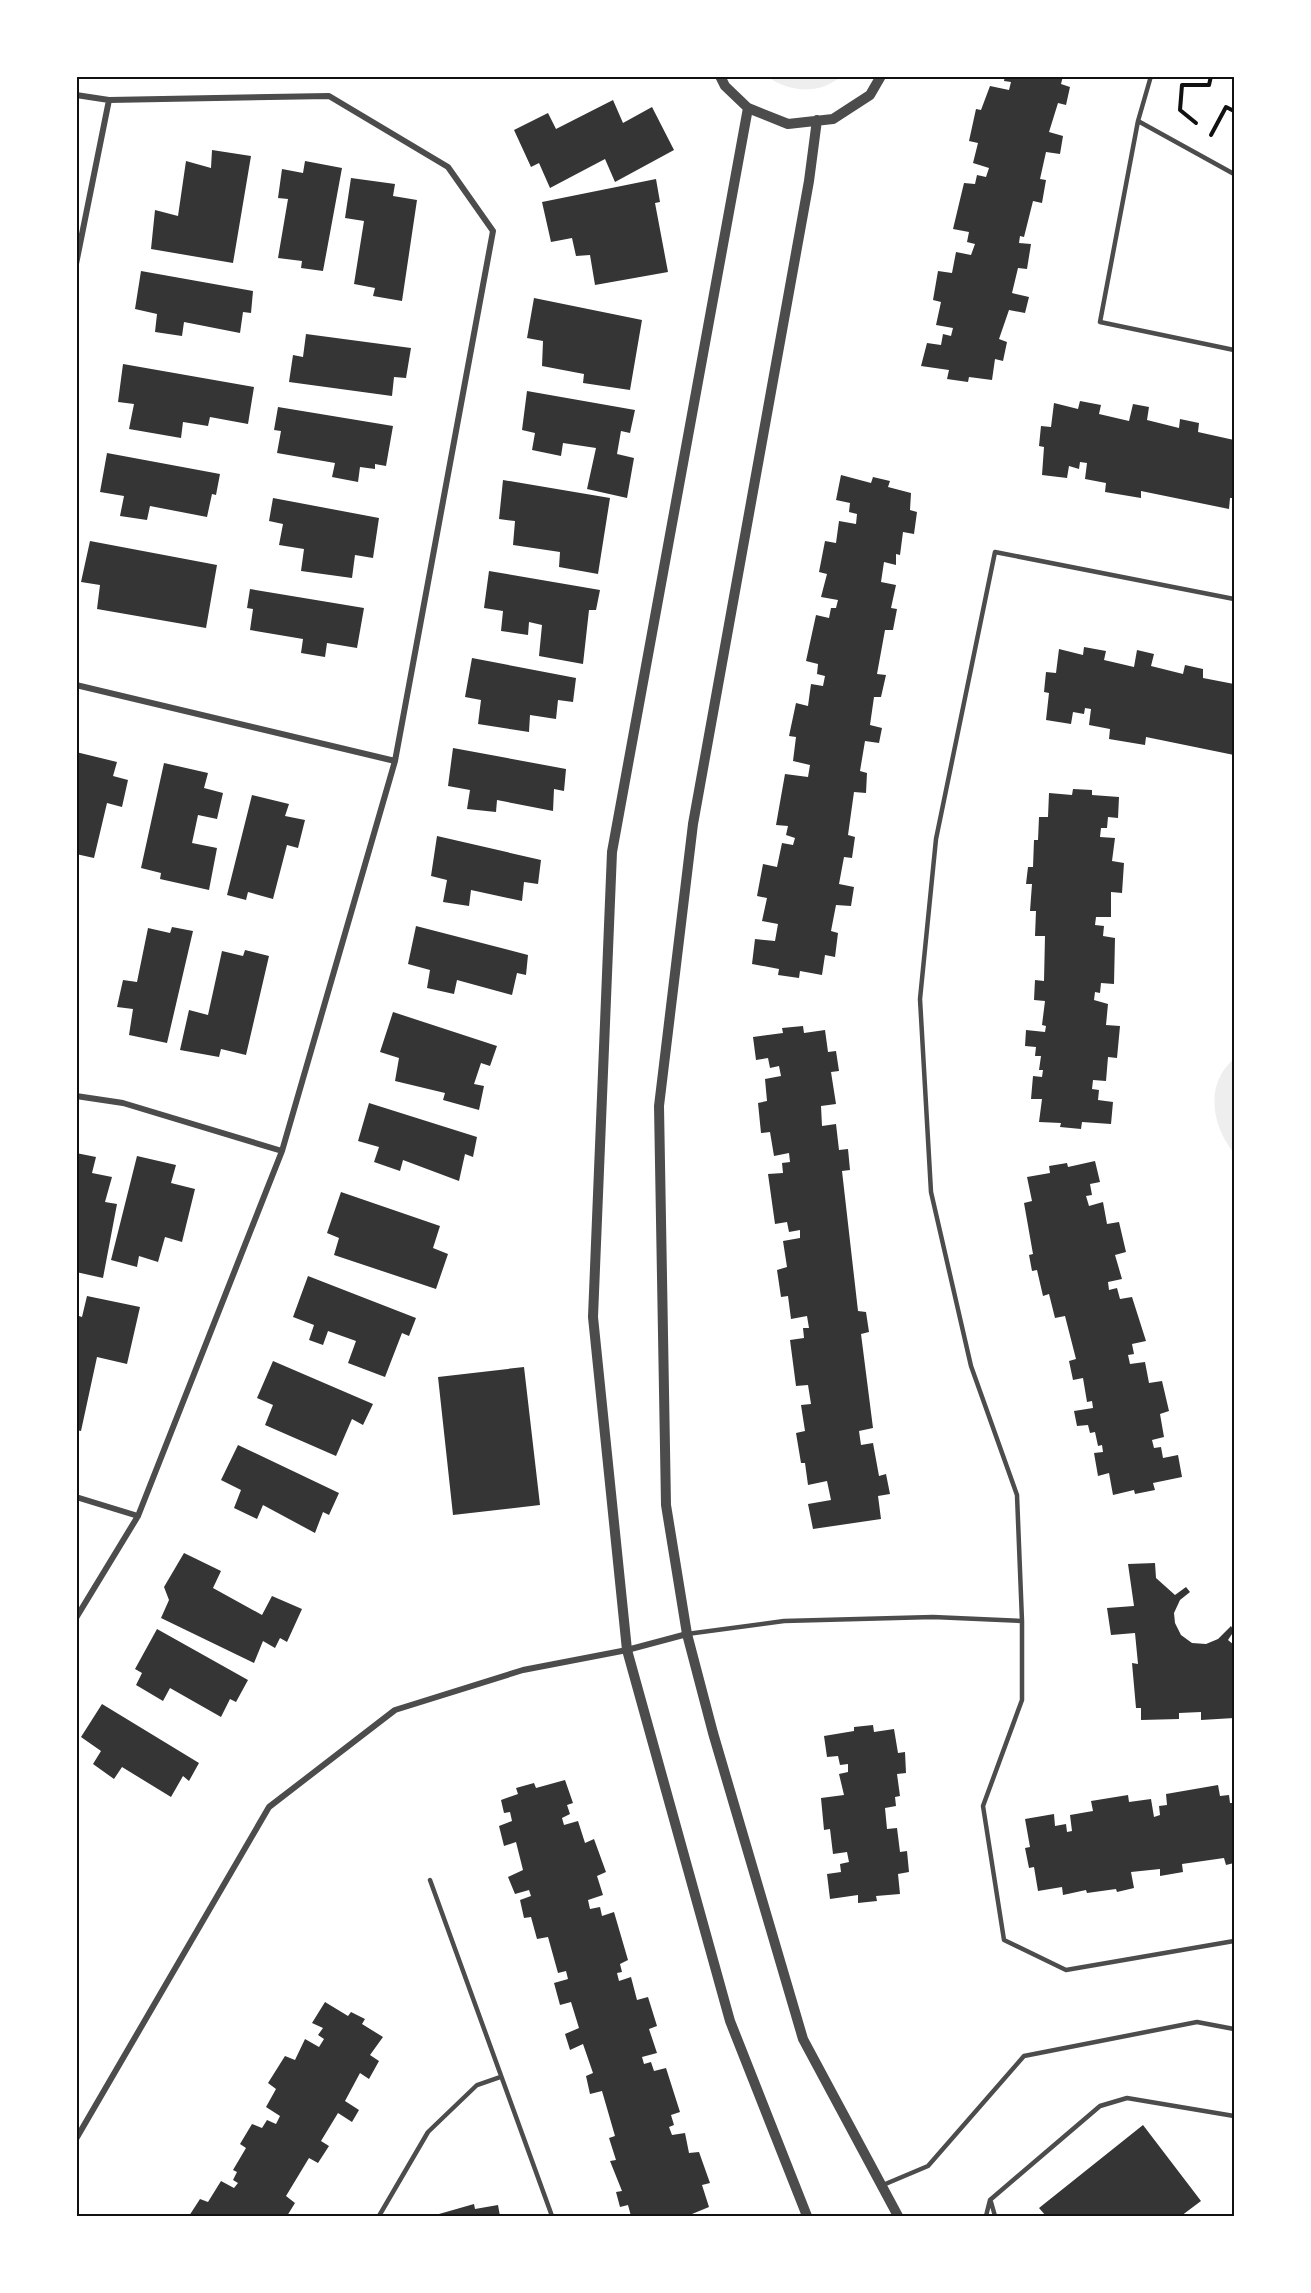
<svg xmlns="http://www.w3.org/2000/svg" width="1311" height="2293" font-family="Ubuntu,sans-serif">
  <style>
    .green { fill: #eee }
    .building { fill: #353535 }
    .lines { fill: none; stroke-linecap: round; stroke-linejoin: round }
    .path { stroke: #111; stroke-width: 4 }
    .service { stroke: #4c4c4c; stroke-width: 4.5 }
    .minor { stroke: #4c4c4c; stroke-width: 6 }
    .tertiary { stroke: #4c4c4c; stroke-width: 10 }
    .neatline { fill: none; stroke: #111; stroke-width: 2 }
  </style>
  <rect width="100%" height="100%" fill="#fff"/>
  <path class="green" d="M768 77H840C819 95 789 92 768 77Z
    M1234 1059V1153C1212 1126 1204 1084 1234 1059Z"/>
  <path class="building" d="M1005 76H1063L1061 84 1070 87 1066 105 1058 103 1049 132 1063 136 1060 154 1046 152 1040 179 1046 180 1042 203 1033 201 1024 237 1020 236 1019 243 1031 244 1027 269 1018 268 1012 293 1029 297 1025 313 1009 310 999 339 1007 342 1003 361 995 359 992 380 969 377 968 382 947 379 949 370 921 366 927 343 941 345 943 334 951 336 953 328 936 325 941 302 933 300 938 271 952 273 956 252 971 255 975 244 967 242 969 232 953 229 964 183 975 184 977 175 986 177 989 168 973 163 978 143 969 141 976 109 981 110 990 86 1009 90 1011 82 1004 81Z
    M613 100 623 123 652 107 674 150 615 182 605 159 550 188 539 163 531 167 514 130 548 113 556 129Z
    M212 150 251 156 233 263 151 249 155 210 178 216 186 161 211 168Z
    M305 161 342 168 323 271 301 268 302 261 278 258 288 199 278 198 282 169 303 173Z
    M351 178 395 184 393 196 417 200 402 301 373 296 375 288 354 284 364 221 345 218Z
    M656 179 660 202 655 203 668 272 595 285 590 255 576 256 572 238 551 242 542 202Z
    M141 271 253 291 251 313 243 312 240 333 184 322 182 336 155 332 157 314 135 309Z
    M534 298 642 320 630 390 583 383 584 374 542 366 543 341 527 338Z
    M306 334 411 348 406 378 394 377 392 396 289 382 293 355 303 357Z
    M123 364 254 387 248 424 210 417 208 426 183 422 181 438 129 429 134 404 118 402Z
    M527 391 635 410 630 433 621 431 617 454 634 458 627 498 587 489 596 448 563 443 561 456 532 450 535 433 522 430Z
    M1080 401 1101 405 1099 414 1129 421 1133 404 1149 407 1147 420 1179 428 1180 419 1199 423 1198 432 1234 440V498H1230L1229 509 1141 491V498L1105 492 1106 483 1085 479 1087 463 1080 462 1079 469 1069 466 1067 478 1042 475 1044 447 1039 446 1041 426 1051 427 1054 403 1078 409Z
    M278 407 393 426 386 466 375 464V469L360 467 358 482 332 477 335 463 277 453 281 431 274 430Z
    M107 453 220 474 216 495 212 494 207 517 150 506 147 520 120 516 124 496 100 492Z
    M841 475 871 483 873 477 890 481 888 487 911 493 910 510 917 512 914 534 903 532 900 555 896 554V565L884 562 881 582 896 585 891 608 897 609 893 630H885L877 674 886 675 881 697H874L870 725 882 728 879 743 865 741 860 771 867 773 866 793 854 792 848 835 855 837 852 858 844 857 839 884 854 887 851 906 836 905 831 931 838 933 835 957 825 955 822 975 800 971 799 978 778 975 779 969 752 964 755 939 775 941 778 924 762 921 767 898 757 896 763 864 777 867 782 843 793 845 795 838 786 835 788 826 776 825 785 774 808 777 810 765 793 761 796 737 789 736 796 703 808 706 811 684 823 686 825 676 817 674 818 664 806 661 816 615 829 618 831 608H836L838 600 821 597 827 574 819 572 825 541 836 543 839 521 856 524 857 514 849 512 850 503 836 500Z
    M503 480 610 498 598 574 559 567 560 552 513 545 515 521 499 519Z
    M273 498 379 518 373 558 355 555 352 578 301 571 304 549 279 545 283 524 269 521Z
    M90 541 217 565 206 628 97 609 100 585 81 582Z
    M489 571 600 590 596 610H589L583 664 539 656 542 625 529 622 528 635 501 631 503 611 484 608Z
    M250 589 364 608 357 648 327 643 325 657 301 653 303 639 250 630 253 609 247 608Z
    M1084 647 1106 651 1104 660 1134 667 1137 650 1154 654 1151 666 1183 674 1185 665 1203 669V678L1234 684V755L1146 737 1145 745 1109 739 1110 729 1089 725 1091 709 1085 708 1084 714 1073 712 1071 724 1046 720 1049 693 1044 692 1046 672 1056 673 1059 649 1083 655Z
    M472 658 576 678 573 702 558 700 556 719 530 715 529 732 478 724 481 700 465 697Z
    M453 748 566 769 564 791 554 789 553 811 497 800 496 812 467 809 470 790 448 786Z
    M76 752 117 762 113 776 128 780 122 807 107 803 94 858 76 854Z
    M164 763 208 773 204 788 223 793 217 819 198 815 192 843 217 848 209 890 160 879 161 873 141 868Z
    M1073 789 1092 790V795L1119 797 1118 818 1108 817 1107 828H1101L1100 837 1115 838 1112 861 1124 863 1122 893 1111 892V917H1096L1095 925 1104 926 1103 936 1115 938 1114 984 1101 983 1100 993 1095 992 1094 1000 1108 1004 1106 1025 1120 1026 1117 1058 1108 1057 1106 1081 1093 1080 1092 1089 1099 1090 1098 1100 1113 1102 1111 1124 1082 1122 1081 1129 1060 1127 1061 1123 1039 1122 1042 1099H1031L1033 1076 1042 1077 1043 1070H1039L1041 1056H1035L1036 1047 1025 1046 1026 1030 1045 1032 1046 1026 1042 1025 1045 1001 1034 1000 1035 980 1044 981 1045 936H1035L1036 911H1030L1032 884H1026L1028 867H1033L1034 840H1038L1039 817H1048L1049 793 1072 795Z
    M252 795 289 804 285 816 305 820 298 848 287 845 273 899 248 892 246 900 227 895Z
    M437 836 541 860 538 884 524 882 522 901 471 890 469 906 443 902 447 880 431 876Z
    M416 926 528 955 526 975 517 973 512 995 457 980 454 994 427 988 430 970 408 964Z
    M172 927 193 931 167 1043 129 1035 133 1009 117 1007 123 980 137 982 148 928 170 933Z
    M245 950 269 956 246 1055 221 1049 219 1057 180 1050 189 1010 208 1015 222 951 243 956Z
    M393 1012 497 1046 490 1066 481 1063 474 1084 484 1086 479 1110 443 1100 445 1093 395 1081 399 1058 380 1052Z
    M803 1026 804 1033 825 1030 828 1052 836 1051 839 1071 831 1072 836 1104 821 1106 822 1126 836 1124 839 1150 848 1149 850 1170 842 1171 858 1311 866 1312 869 1332 861 1334 873 1428 859 1431 861 1445 873 1443 879 1476 886 1474 890 1494 878 1496 881 1519 813 1529 808 1504 831 1500 827 1481 808 1485 805 1463H801L796 1433 805 1431 801 1405 811 1404 808 1385 796 1386 790 1340 804 1338 803 1328H809L807 1316 791 1319 788 1296 781 1297 777 1270 787 1267 783 1241 800 1238V1230L789 1232 787 1222 775 1224 768 1174 783 1173 782 1163 790 1162 789 1153 774 1156 770 1132 761 1133 758 1103 767 1101 765 1079 781 1076 779 1066 770 1068 768 1058 756 1060 753 1037 783 1033 782 1028Z
    M369 1103 477 1137 473 1157 465 1154 459 1181 403 1160 400 1171 374 1162 379 1147 358 1141Z
    M76 1153 96 1157 92 1173 112 1177 105 1202 117 1204 103 1278 76 1272Z
    M137 1156 176 1165 171 1183 195 1189 182 1242 165 1237 158 1262 139 1256 137 1267 111 1260Z
    M1095 1161 1100 1182 1090 1184 1092 1195 1086 1196 1089 1206 1103 1202 1107 1224 1119 1222 1126 1252 1115 1255 1122 1279 1108 1282 1109 1290 1117 1288 1120 1299 1132 1297 1146 1341 1132 1344 1134 1354 1128 1355 1130 1364 1145 1362 1149 1383 1162 1381 1169 1411 1160 1414 1164 1437 1152 1440 1154 1448 1161 1447 1163 1458 1178 1455 1182 1477 1153 1483 1155 1490 1135 1494 1134 1490 1113 1495 1109 1473 1098 1476 1094 1453 1103 1452 1102 1445 1098 1446 1095 1432 1090 1433 1088 1425 1077 1426 1074 1411 1093 1408 1092 1401 1087 1402 1083 1378 1073 1380 1069 1361 1076 1359 1065 1316 1055 1318 1049 1294 1043 1296 1037 1270 1032 1271 1029 1255 1033 1254 1024 1203 1032 1201 1027 1177 1050 1173 1049 1166 1067 1163 1068 1167Z
    M341 1192 440 1226 433 1248 448 1254 436 1289 334 1255 339 1238 327 1233Z
    M308 1276 416 1318 409 1336 402 1333 385 1377 348 1363 356 1341 328 1331 323 1345 309 1340 314 1325 293 1317Z
    M87 1296 140 1307 127 1364 97 1357 81 1431 76 1430V1315L82 1317Z
    M273 1361 373 1404 363 1425 352 1419 336 1456 265 1425 273 1405 257 1398Z
    M524 1367 540 1505 453 1515 438 1377Z
    M238 1445 339 1493 329 1515 323 1512 315 1533 263 1505 257 1519 234 1508 241 1490 221 1480Z
    M184 1553 221 1571 213 1588 262 1615 272 1596 302 1609 287 1642 280 1638 275 1648 263 1641 254 1663 161 1618 169 1600 164 1587Z
    M1155 1563 1156 1578 1175 1595 1186 1587 1190 1592 1180 1600 1174 1613 1175 1623 1181 1635 1192 1643 1206 1644 1218 1639 1231 1626 1234 1631 1228 1640 1234 1645V1718L1201 1720V1712L1179 1713V1719L1141 1720V1708H1136L1132 1663 1138 1664 1135 1633 1111 1635 1107 1608 1134 1606 1128 1564Z
    M157 1629 248 1680 236 1702 230 1699 221 1717 170 1688 163 1701 136 1685 142 1673 135 1669Z
    M102 1704 199 1763 189 1781 183 1776 171 1797 122 1767 114 1779 93 1764 101 1751 81 1737Z
    M873 1725 874 1732 894 1729 898 1753 905 1752 906 1773 897 1774 900 1796 895 1797 896 1806 885 1808 887 1829 897 1828 900 1852 907 1851 909 1872 898 1874 900 1894 876 1896 877 1901 858 1903V1895L830 1899 827 1874 841 1872 840 1864 849 1862 847 1852 833 1854 830 1829 824 1830 821 1798 844 1795 839 1774 848 1772V1764L840 1765 838 1756 827 1757 824 1736 854 1731V1727Z
    M565 1780 573 1803 567 1805 570 1814 562 1818 564 1825 578 1821 585 1843 594 1839 606 1872 597 1876 603 1895 588 1900 590 1909 600 1907 602 1916 614 1912 628 1960 620 1964 622 1972 617 1973 619 1981 631 1977 637 2000 648 1997 657 2026 649 2029 657 2053 642 2057 644 2064 651 2062 654 2071 666 2068 680 2112 671 2115 674 2125 669 2127 672 2135 685 2133 689 2153 699 2152 710 2183 702 2185 709 2207 692 2214V2216H631L628 2205 620 2207 616 2192 622 2191 610 2161 616 2160 609 2138 615 2136 602 2091 590 2094 586 2076 593 2073 583 2044 570 2050 565 2034 579 2028 571 2002 560 2005 554 1983 568 1979 566 1971 558 1973 548 1937 537 1939 531 1917 524 1918 520 1900 531 1896 529 1890 515 1894 508 1877 523 1870 516 1842 504 1846 499 1826 512 1821 510 1812 504 1813 501 1800 518 1794 516 1788 534 1783 536 1788Z
    M1218 1785 1220 1796 1229 1795 1230 1803H1234V1863L1226 1865 1224 1858 1182 1864 1183 1872 1160 1876V1869L1131 1872 1134 1888 1117 1892 1116 1889 1087 1893 1086 1890 1063 1895 1062 1887 1038 1891 1034 1867 1029 1868 1025 1848 1030 1847 1025 1819 1054 1814 1055 1826 1066 1824 1067 1832 1072 1831 1070 1815 1093 1811 1091 1801 1128 1795 1129 1802 1151 1799 1154 1817 1160 1815 1159 1806 1167 1805 1166 1794Z
    M325 2002 348 2016 351 2012 365 2019 362 2024 383 2037 370 2055 379 2061 369 2079 360 2073 345 2101 359 2110 352 2122 338 2113 321 2141 329 2146 318 2163 309 2158 286 2196 295 2203 287 2216H189L200 2199 208 2202 221 2181 234 2188 238 2183 233 2180 237 2172 233 2170 246 2148 240 2144 252 2124 262 2128 267 2120 276 2124 280 2116 266 2107 276 2089 268 2083 285 2056 295 2060 305 2039 319 2047 324 2039 318 2035 323 2028 312 2023Z
    M1143 2125 1201 2201 1181 2216H1046L1039 2208Z
    M474 2204 475 2209 498 2205 500 2216H432Z"/>
  <g class="lines">
    <path class="path" d="M1196 123 1180 110 1182 85H1209L1211 76
      M1211 135 1226 107 1234 111"/>
    <path class="service" d="M1151 76 1138 121 1234 174
      M1138 121 1100 322 1234 350
      M1234 599 995 552 936 839 920 999 931 1192 971 1366 1017 1495 1022 1621V1700L983 1806 1004 1940 1066 1970 1234 1941
      M687 1634 784 1621 933 1617 1022 1621
      M430 1880 552 2216
      M883 2185 928 2166 1024 2056 1197 2022 1234 2029
      M991 2202 995 2216
      M379 2216 428 2132 477 2085 500 2077
      M986 2216 990 2200 1100 2106 1127 2098 1234 2116"/>
    <path class="minor" d="M76 95 109 100 329 96 448 167 493 231 395 761 282 1151 138 1516 76 1618
      M76 264 109 100
      M76 685 395 761
      M76 1096 123 1103 282 1151
      M76 1497 138 1516
      M76 2139 269 1807 395 1710 523 1670 627 1650 687 1634"/>
    <path class="tertiary" d="M720 76 725 86 748 108 788 124 833 119 870 95 881 76
      M748 108 612 852 593 1317 627 1650 730 2021 807 2216
      M817 120 809 181 693 824 659 1106 666 1505 687 1634 713 1733 803 2039 898 2216"/>
  </g>
  <rect width="1311" height="2293" fill="none" stroke="#ffffff" stroke-width="156"/>
  <rect x="78" y="78" width="1155" height="2137" class="neatline"/>
</svg>
